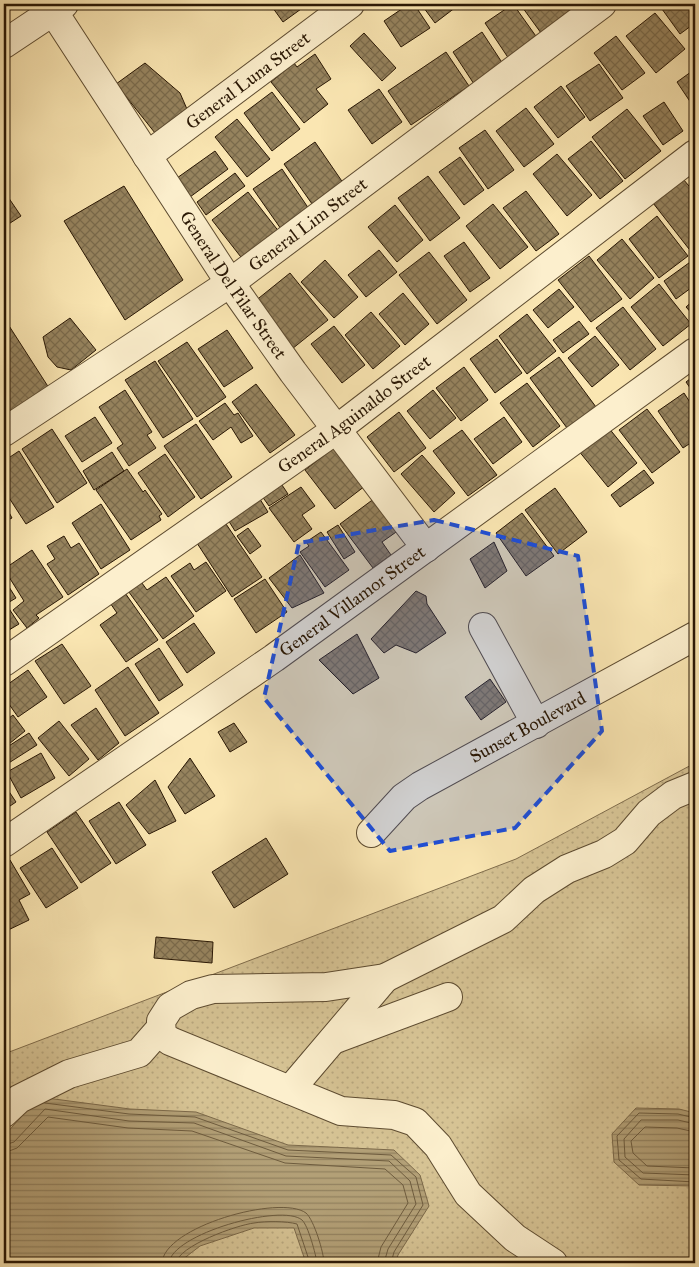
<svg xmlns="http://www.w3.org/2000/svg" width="699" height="1267" font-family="'IM FELL Great Primer',serif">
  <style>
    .grass { fill: url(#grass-dots); stroke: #806d4c }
    .water { fill: url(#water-rules); stroke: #7c6949 }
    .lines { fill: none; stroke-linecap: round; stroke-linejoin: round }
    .shore { stroke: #6e5c3e; stroke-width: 1 }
    .building { fill: url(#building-cross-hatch); stroke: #291704 }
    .minor-casing { stroke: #5d4b30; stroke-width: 30 }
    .minor { stroke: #fcefcd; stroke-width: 28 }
    .marked { fill: #1d4ed8; fill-opacity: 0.2; stroke: #1d4ed8; stroke-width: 4; stroke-dasharray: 10 6; stroke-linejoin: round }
    .labels { text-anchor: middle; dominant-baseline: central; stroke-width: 4.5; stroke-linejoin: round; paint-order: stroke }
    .street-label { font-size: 18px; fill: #291704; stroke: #fcefcd }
  </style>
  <defs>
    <pattern id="grass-dots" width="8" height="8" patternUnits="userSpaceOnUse" patternTransform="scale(1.25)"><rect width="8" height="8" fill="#d6c394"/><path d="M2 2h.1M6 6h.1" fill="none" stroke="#b8a77e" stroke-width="1.8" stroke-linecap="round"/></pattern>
    <pattern id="water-rules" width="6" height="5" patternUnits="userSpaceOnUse" patternTransform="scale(1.25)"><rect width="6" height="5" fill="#b3a077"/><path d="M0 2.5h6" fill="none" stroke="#92815f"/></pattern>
    <pattern id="building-cross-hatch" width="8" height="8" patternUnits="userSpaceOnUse" patternTransform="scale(1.25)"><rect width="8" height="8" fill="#96835e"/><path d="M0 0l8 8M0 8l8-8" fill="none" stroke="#7a6a4b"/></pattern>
  </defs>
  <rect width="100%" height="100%" fill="#fae6b2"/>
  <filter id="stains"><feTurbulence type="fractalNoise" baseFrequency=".004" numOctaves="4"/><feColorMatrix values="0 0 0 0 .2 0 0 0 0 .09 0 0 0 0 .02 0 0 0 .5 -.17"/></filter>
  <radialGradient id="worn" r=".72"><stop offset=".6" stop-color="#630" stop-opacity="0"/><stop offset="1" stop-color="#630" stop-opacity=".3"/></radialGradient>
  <path class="grass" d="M695 763V1263H4V1054L516 859Z"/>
  <path class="water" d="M39 1097 130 1109 196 1112 288 1145 394 1150 420 1175 429 1206 398 1255 395 1263H306L294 1228H254L200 1246 178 1263H4V1136Z
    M636 1108 679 1109 695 1113V1186L639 1185 614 1162 612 1134Z"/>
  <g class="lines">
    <path class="shore" d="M45 1103 129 1114 195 1117 288 1150 391 1155 416 1177 423 1205 394 1252 391 1263
      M695 1118 678 1114 639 1113 617 1136 619 1160 641 1179 695 1182
      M695 1124 678 1120H641L624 1139 625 1157 643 1173 695 1175
      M695 1132 677 1128 645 1127 631 1141 633 1153 647 1166 695 1168
      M4 1145 14 1142 45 1109 129 1121 194 1123 286 1156 389 1161 410 1181 416 1204 388 1249 384 1263
      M4 1153 17 1148 48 1117 128 1128 192 1131 285 1163 385 1169 403 1185 408 1203 381 1247 377 1263
      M162 1263C163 1227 280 1194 306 1213 314 1220 324 1253 324 1263
      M169 1263C171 1234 282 1203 302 1220 308 1225 316 1255 317 1263
      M176 1263C178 1246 237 1225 254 1223 266 1221 286 1221 297 1224L310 1263"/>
  </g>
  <path class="building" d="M270 4H308L283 22Z
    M409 4H414L430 28 401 47 384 21Z
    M421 4H460L435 23Z
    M513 4 538 39 509 59 485 23Z
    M520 4H566L571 12 541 33Z
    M668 4H695V23L680 34 662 9Z
    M655 13 685 49 656 73 626 36Z
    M482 32 503 64 474 84 453 52Z
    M364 33 396 68 382 81 350 46Z
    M616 36 645 73 622 90 594 53Z
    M446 52 469 86 411 125 388 91Z
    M315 54 331 79 316 89 328 104 304 123 271 82 294 63 297 67Z
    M145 63 180 93 190 116 155 133 116 84Z
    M599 64 623 98 590 121 566 86Z
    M695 69V109L677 82Z
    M561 86 585 117 558 138 534 107Z
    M379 89 402 122 372 144 348 110Z
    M272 92 300 129 272 151 244 113Z
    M664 102 683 131 663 145 643 116Z
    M526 108 554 144 524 167 496 131Z
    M627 109 661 151 625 179 592 137Z
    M237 119 270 159 247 177 215 137Z
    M485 130 514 170 488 189 459 148Z
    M591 141 623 181 600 199 568 159Z
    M315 142 348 190 317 211 284 164Z
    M215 151 228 169 190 197 177 178Z
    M557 154 592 195 567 216 533 174Z
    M460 157 484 190 464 205 439 172Z
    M282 169 309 209 281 229 253 189Z
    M235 173 245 186 206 215 197 202Z
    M428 176 460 218 430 241 398 198Z
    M683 179 695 193V244L689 249 653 203Z
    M124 186 183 280 125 320 64 221Z
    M4 191 21 216 4 227Z
    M526 191 559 234 536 251 503 208Z
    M248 192 280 233 244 261 212 220Z
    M493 204 528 247 500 269 466 226Z
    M395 205 423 240 397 262 368 227Z
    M657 216 688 256 659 278 629 239Z
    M622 239 654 278 630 299 597 260Z
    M464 242 490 278 470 292 444 256Z
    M379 250 397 272 366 297 348 275Z
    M429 252 467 300 437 324 399 275Z
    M589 256 622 299 591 322 558 280Z
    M325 260 358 297 334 318 301 282Z
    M693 260 695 285 676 299 664 281Z
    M290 273 328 320 292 349 254 302Z
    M659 284 691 324 663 346 631 307Z
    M559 289 574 307 548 328 533 310Z
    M403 293 429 324 405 345 379 314Z
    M695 299V317L686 307Z
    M623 307 656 349 630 370 596 328Z
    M371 312 400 346 373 369 345 335Z
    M527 314 556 351 527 374 499 336Z
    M4 318 49 388 4 417Z
    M70 318 96 350 71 370 57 367 48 357 43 337Z
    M579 321 589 334 563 353 553 340Z
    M334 326 365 365 342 383 311 344Z
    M227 330 253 368 224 387 198 349Z
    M595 336 619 365 592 387 568 358Z
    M497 339 522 373 495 393 470 359Z
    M187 342 226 397 197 417 158 361Z
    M559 357 596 407 567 428 530 378Z
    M155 361 193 419 163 438 125 380Z
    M464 367 488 400 461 421 436 388Z
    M695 375V395L686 382Z
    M527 383 560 426 533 447 500 403Z
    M256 384 295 435 270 453 232 402Z
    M125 390 152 432 147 435 156 448 129 466 117 448 123 444 99 407Z
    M433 390 456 418 430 439 407 411Z
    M684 393 695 410V440L683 448 658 411Z
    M225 403 234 415 238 413 253 436 241 443 231 427 213 440 199 421Z
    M647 409 680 452 652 473 619 430Z
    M399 412 426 448 394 472 367 437Z
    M95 417 112 443 82 462 65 436Z
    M504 417 522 442 493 464 474 439Z
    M196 424 232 477 201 499 164 446Z
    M608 427 637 463 608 487 578 450Z
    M52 429 87 483 57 503 22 449Z
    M462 430 497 475 468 496 433 451Z
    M335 447 365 486 335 509 305 470Z
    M19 451 54 507 26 524 4 490V461Z
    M112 452 124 471 94 490 83 471Z
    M165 454 195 497 168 517 138 473Z
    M422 455 455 493 434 512 401 474Z
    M127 469 143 492 145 490 162 514 159 516 161 520 131 540 96 490Z
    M644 470 654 483 620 507 611 495Z
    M278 479 288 494 269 506 259 492Z
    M301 487 315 506 302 515 312 529 294 542 269 508Z
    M555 488 587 532 558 554 525 510Z
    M258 496 268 512 235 531 225 515Z
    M375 498 399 530 382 542 391 555 373 568 340 524Z
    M4 503 12 518 4 522Z
    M101 504 130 550 101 569 72 523Z
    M522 513 554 556 526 576 496 533Z
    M224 521 262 577 232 597 195 540Z
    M338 525 355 552 344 559 327 532Z
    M248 528 261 546 250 554 237 536Z
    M321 532 349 570 325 587 300 552 309 546 306 542Z
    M64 536 71 548 79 543 99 574 68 595 47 564 55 559 47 546Z
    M494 542 507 571 485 588 470 559Z
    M32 550 63 597 36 615 39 618 27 628 13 610 24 601 4 569Z
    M300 555 324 593 292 608 269 578Z
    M206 562 226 591 196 612 171 576 190 563 194 570Z
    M166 577 194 616 163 639 126 588 139 579 147 590Z
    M4 579 16 598 6 604 19 624 4 633Z
    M265 579 287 612 256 633 234 599Z
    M123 590 158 640 126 662 100 625 117 613 108 600Z
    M416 591 426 596 427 604 446 633 416 653 396 645 384 653 371 639Z
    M194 623 215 653 187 673 166 642Z
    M357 634 379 678 353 694 319 660Z
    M62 644 91 686 64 704 35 661Z
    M159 648 183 685 159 701 135 664Z
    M128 667 159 713 125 736 95 690Z
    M28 670 47 697 18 717 4 697V687Z
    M490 679 506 702 481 720 465 697Z
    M96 708 119 743 98 760 71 725Z
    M13 715 25 731 4 748V722Z
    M59 721 89 759 69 776 38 738Z
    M234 723 247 742 230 752 218 732Z
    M29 733 37 745 4 766V749Z
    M41 753 55 778 21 798 7 772Z
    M190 758 215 796 185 814 168 787Z
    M155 780 176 821 149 834 126 805Z
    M4 784 16 802 4 810Z
    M119 802 146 845 116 864 89 821Z
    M76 812 111 863 81 883 47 832Z
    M266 838 288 874 234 908 212 872Z
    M52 848 78 888 46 908 20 868Z
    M10 860 30 894 19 900 29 920 4 932V864Z
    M156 937 213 942 212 963 154 958Z"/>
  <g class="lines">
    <defs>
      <g id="minor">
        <path id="s1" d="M53 11 230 283 293 372 426 548"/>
        <path d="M4 44 64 4"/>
        <path id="s2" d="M147 156 350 4"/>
        <path id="s3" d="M4 432 230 283 602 4"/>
        <path d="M483 627 536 724"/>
        <path id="s4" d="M4 662 337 429 695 154"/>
        <path id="s5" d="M371 833 404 797 420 786 695 636"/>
        <path id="s6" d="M4 843 274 658 695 352"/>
        <path d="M333 1040 448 997"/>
        <path d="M290 1090 385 978"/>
        <path d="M4 1113 19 1099 69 1074 139 1053 161 1028"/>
        <path d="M553 1263 515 1238 468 1194 438 1146 415 1122 394 1115 341 1111 170 1041 162 1035 161 1021 170 1007 191 995 213 989 326 987 385 978 503 919 534 890 567 869 604 854 625 841 649 813 673 795 695 786"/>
      </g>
    </defs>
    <use href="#minor" class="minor-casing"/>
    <use href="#minor" class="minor"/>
  </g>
  <path class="marked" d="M434 520 578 556 602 731 515 828 390 851 264 698 299 543Z"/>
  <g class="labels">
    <g class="street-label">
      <text stroke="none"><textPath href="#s2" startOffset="126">General Luna Street</textPath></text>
      <text stroke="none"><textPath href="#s3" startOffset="368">General Lim Street</textPath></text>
      <text stroke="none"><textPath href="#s1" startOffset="328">General Del Pilar Street</textPath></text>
      <text stroke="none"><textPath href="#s4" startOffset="429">General Aguinaldo Street</textPath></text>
      <text stroke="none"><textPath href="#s6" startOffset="424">General Villamor Street</textPath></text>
      <text stroke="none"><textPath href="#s5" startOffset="191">Sunset Boulevard</textPath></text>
    </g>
  </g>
  <rect width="699" height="1267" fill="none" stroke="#fae6b2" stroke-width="20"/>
  <rect x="5" y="5" width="689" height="1257" fill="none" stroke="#291704" stroke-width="2.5"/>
  <rect x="10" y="10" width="679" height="1247" fill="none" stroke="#291704"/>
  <rect width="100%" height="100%" filter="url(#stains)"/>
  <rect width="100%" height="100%" fill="url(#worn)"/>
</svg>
